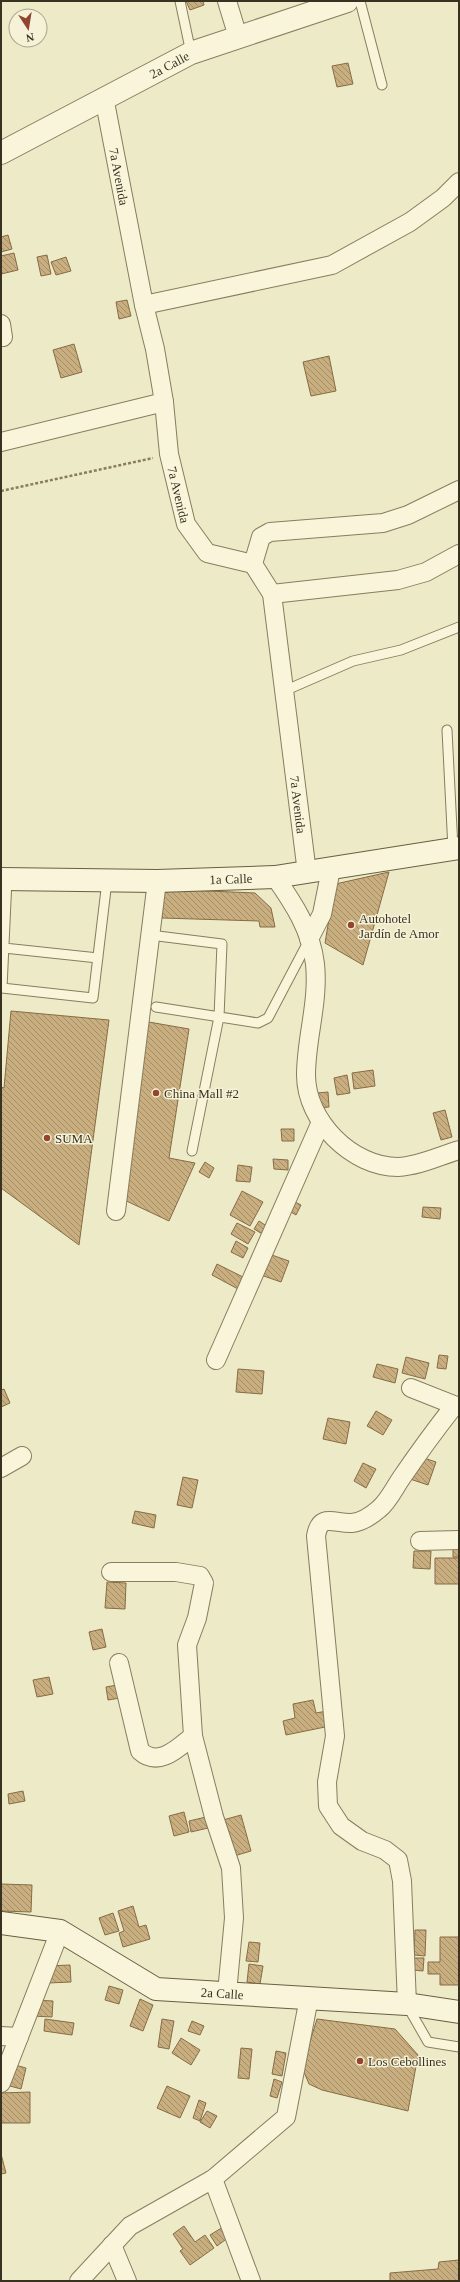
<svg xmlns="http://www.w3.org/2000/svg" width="460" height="2282" font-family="'Times New Roman',serif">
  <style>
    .building { fill: url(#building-back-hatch); stroke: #876c44 }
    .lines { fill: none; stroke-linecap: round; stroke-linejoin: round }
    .service-casing { stroke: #887d5e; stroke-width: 11 }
    .minor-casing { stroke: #887d5e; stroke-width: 20 }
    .tertiary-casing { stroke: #887d5e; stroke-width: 24 }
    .secondary-casing { stroke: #6a5e41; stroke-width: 24 }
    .path { stroke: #887d5e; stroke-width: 2.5; stroke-dasharray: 3 2; stroke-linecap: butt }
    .service { stroke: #f8f5db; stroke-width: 9 }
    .minor { stroke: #f8f5db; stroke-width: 18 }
    .tertiary { stroke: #f8f5db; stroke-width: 22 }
    .secondary { stroke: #f8f5db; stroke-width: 22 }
    .poi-dot { fill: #954430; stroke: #f5f2d7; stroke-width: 1.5 }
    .labels { text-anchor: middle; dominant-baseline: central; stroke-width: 3; stroke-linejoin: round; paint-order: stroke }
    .street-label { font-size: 13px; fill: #393221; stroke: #f5f2d7 }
    .poi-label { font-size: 13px; fill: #393221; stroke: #f5f2d7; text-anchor: start }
  </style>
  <defs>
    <pattern id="building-back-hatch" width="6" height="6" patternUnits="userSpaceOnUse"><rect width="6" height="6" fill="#c9ae80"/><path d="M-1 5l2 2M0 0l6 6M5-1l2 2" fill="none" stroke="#a48e68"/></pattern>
  </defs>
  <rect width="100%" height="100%" fill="#edeac8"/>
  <path class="building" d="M186 1H203L204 5 190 10Z
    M348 63 353 84 337 87 332 66Z
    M8 235 12 249 1 252V237Z
    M14 253 18 270 1 274V256Z
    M47 255 51 274 41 276 37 257Z
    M66 257 71 271 56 275 51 262Z
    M127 300 131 316 119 319 116 302Z
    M74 344 82 372 61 378 53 350Z
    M329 356 336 391 311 396 303 362Z
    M389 872 363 965 325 943 331 907V885Z
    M163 889 255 893 271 908 275 927H260L259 921 162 918Z
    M11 1011 109 1020 79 1245 1 1188V1087L4 1088Z
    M143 1021 189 1029 169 1158 195 1163 169 1221 118 1197Z
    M373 1070 375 1086 354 1089 352 1073Z
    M347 1075 350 1093 337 1095 334 1078Z
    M328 1092 329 1107 318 1108 317 1093Z
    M445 1110 452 1137 441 1140 433 1113Z
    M281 1129H294V1141H282Z
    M273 1159 288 1160V1170L274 1169Z
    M205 1162 214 1168 209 1178 199 1172Z
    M238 1165 252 1167 250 1182 236 1181Z
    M242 1191 263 1202 250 1226 230 1215Z
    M293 1201 301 1205 296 1215 289 1211Z
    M423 1207 441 1208 440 1219 422 1217Z
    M259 1221 268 1227 264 1235 254 1229Z
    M237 1223 255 1232 248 1244 231 1234Z
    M236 1241 248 1248 243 1258 231 1252Z
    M266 1253 289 1261 281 1282 258 1274Z
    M217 1264 243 1277 238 1289 212 1275Z
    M439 1355 448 1356 446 1369 437 1368Z
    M406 1357 429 1363 425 1379 402 1373Z
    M377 1364 398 1369 395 1383 373 1377Z
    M238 1369 264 1371 262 1394 236 1392Z
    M4 1389 10 1403 1 1407V1390Z
    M376 1411 392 1420 383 1435 367 1426Z
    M328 1418 350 1422 346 1444 323 1439Z
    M418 1456 436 1462 428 1485 410 1479Z
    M363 1463 376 1469 366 1488 354 1481Z
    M183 1477 198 1480 192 1508 177 1505Z
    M135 1511 156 1515 154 1528 132 1523Z
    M453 1548H459V1557H453Z
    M414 1551H431L430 1569 413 1568Z
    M435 1558H459V1584H435Z
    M107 1582 126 1583 125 1609 105 1608Z
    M102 1629 106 1647 93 1650 89 1632Z
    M49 1677 53 1694 37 1697 33 1680Z
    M117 1685 120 1698 108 1700 106 1687Z
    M313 1700 316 1713 327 1711 330 1726 286 1735 283 1721 295 1718 293 1704Z
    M23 1791 25 1801 9 1804 8 1794Z
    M184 1812 189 1832 174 1836 169 1816Z
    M241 1815 251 1851 234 1856 223 1820Z
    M206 1817 208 1828 191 1832 189 1821Z
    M1 1884 32 1885 31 1912 1 1911Z
    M133 1906 139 1927 146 1925 150 1939 123 1947 119 1933 124 1931 118 1911Z
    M113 1913 119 1931 105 1935 99 1918Z
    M415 1930H426L425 1956 414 1955Z
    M440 1937H459V1985H440V1974H428V1962H440Z
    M249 1942 260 1943 258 1962 246 1961Z
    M413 1958H424L423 1971 413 1970Z
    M249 1964 263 1966 260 1984 247 1982Z
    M70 1965 71 1982 48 1983 47 1966Z
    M109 1986 123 1990 119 2004 105 2000Z
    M140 1999 153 2005 143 2031 130 2026Z
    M34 2000 53 2001 52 2017 32 2016Z
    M45 2019 74 2023 72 2035 44 2031Z
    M162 2019 174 2021 169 2049 158 2047Z
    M317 2019 395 2029 418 2055 408 2111 322 2090 309 2084 302 2067Z
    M192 2021 204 2026 200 2035 188 2031Z
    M181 2038 200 2050 191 2065 172 2053Z
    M241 2048 252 2049 249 2079 238 2078Z
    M276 2051 286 2053 282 2076 272 2074Z
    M15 2065 26 2068 21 2089 10 2086Z
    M274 2079 282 2082 277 2098 270 2096Z
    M167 2086 190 2096 180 2118 157 2108Z
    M30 2092V2123H1V2093Z
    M199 2100 206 2103 200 2121 193 2118Z
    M207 2111 217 2116 210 2128 200 2122Z
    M1 2154 6 2173 1 2174Z
    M184 2226 195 2242 205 2235 214 2248 190 2265 180 2251 183 2249 173 2234Z
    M223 2227 229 2237 217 2246 210 2235Z
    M459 2260V2281H390V2273L438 2269 439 2262Z"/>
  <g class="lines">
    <defs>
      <path id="service" d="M180 1 191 53
        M360 1 382 85
        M284 691 353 661 401 650 459 627
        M447 730 453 849
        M7 879 2 988 93 998 107 881
        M150 935 222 944 219 1017 192 1151
        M4 948 98 958
        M156 1007 258 1023 268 1018 308 942
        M408 2007 428 2042 459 2047"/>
      <g id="minor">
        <path d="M227 1 238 37"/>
        <path id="s1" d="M104 97 144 305 155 349 164 402 169 454 186 524 207 553 253 564 272 594 307 873"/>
        <path d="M144 305 332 265 410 222 443 198 459 182"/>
        <path d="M1 324 3 337"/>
        <path d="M1 442 164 402"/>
        <path d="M253 564 261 537 270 532 383 523 408 515 459 490"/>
        <path d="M272 594 398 580 426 572 459 554"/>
        <path d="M275 877C294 904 311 930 315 964 319 1002 306 1038 306 1075 306 1121 352 1167 398 1167 419 1166 439 1156 459 1150"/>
        <path d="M309 939 322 914 331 869"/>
        <path d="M116 1211 157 881"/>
        <path d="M216 1360 321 1122"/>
        <path d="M411 1388 459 1407"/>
        <path d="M1 1468 22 1456"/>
        <path d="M420 1541 459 1540"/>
        <path d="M111 1572H176L200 1576 204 1583 197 1618 187 1645 193 1736C178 1748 159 1768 140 1751L119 1663"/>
        <path d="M193 1736 214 1817 231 1868 234 1918 227 1993"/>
        <path d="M407 2004 402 1881 398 1860 385 1850 362 1841 341 1826 328 1806 327 1782 335 1736 316 1536C320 1512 335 1524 352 1523 361 1522 372 1515 379 1509 388 1502 395 1487 402 1477 419 1452 436 1429 454 1406"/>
        <path d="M1 2036 19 2037"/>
        <path d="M1 2083 60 1931"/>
        <path d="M213 2179 251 2281"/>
        <path d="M112 2245 127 2281"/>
        <path d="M79 2281 130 2226 213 2179 286 2117 309 1998"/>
      </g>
      <g id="tertiary">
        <path id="s2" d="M1 153 191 53 347 1"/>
      </g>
      <g id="secondary">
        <path id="s3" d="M1 879 157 881 275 877 459 848"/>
        <path id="s4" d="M1 1923 60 1931 156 1989 407 2004 459 2012"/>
      </g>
    </defs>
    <use href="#service" class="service-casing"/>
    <use href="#minor" class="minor-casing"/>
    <use href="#tertiary" class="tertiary-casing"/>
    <use href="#secondary" class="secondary-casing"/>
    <path class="path" d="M1 491 153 458"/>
    <use href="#service" class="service"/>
    <use href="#minor" class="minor"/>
    <use href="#tertiary" class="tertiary"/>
    <use href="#secondary" class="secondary"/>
  </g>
  <g class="poi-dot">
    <circle cx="351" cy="925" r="4"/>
    <circle cx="156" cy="1093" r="4"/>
    <circle cx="47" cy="1138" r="4"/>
    <circle cx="360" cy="2061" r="4"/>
  </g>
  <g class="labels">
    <g class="street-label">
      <text stroke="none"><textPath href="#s2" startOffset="190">2a Calle</textPath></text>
      <text stroke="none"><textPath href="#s1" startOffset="81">7a Avenida</textPath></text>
      <text stroke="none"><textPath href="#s1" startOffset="405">7a Avenida</textPath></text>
      <text stroke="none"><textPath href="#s1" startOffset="766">7a Avenida</textPath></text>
      <text stroke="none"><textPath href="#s3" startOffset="230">1a Calle</textPath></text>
      <text stroke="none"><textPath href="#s4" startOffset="238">2a Calle</textPath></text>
    </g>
    <g class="poi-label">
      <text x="359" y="918">Autohotel<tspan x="359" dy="15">Jardín de Amor</tspan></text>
      <text x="164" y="1093">China Mall #2</text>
      <text x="55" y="1138">SUMA</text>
      <text x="368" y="2061">Los Cebollines</text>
    </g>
  </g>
  <rect width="460" height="2282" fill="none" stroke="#393221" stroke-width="4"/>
  <g transform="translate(28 28) rotate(168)"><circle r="19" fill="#f5f2d7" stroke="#aaa58e"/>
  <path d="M0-3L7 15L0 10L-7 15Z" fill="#954430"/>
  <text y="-6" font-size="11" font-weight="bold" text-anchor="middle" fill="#393221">N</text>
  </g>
</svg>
